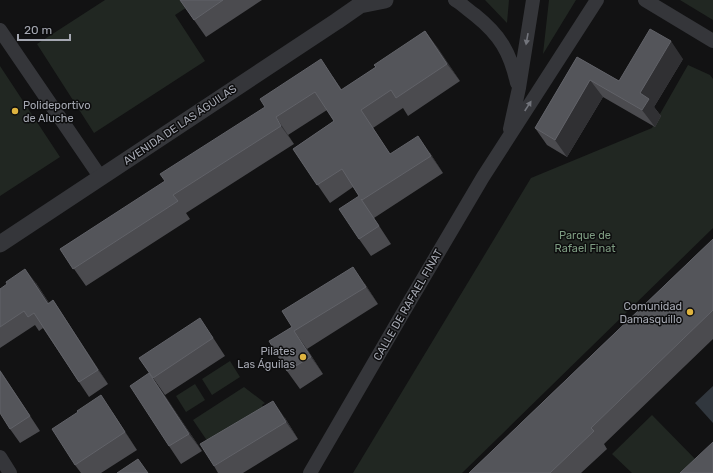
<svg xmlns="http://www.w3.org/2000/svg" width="713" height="473" font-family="Rubik,sans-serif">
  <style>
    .green { fill: #212722 }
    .water { fill: #31373e }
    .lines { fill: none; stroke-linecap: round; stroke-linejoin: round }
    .minor { stroke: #35363a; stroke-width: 14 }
    .tertiary { stroke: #35363a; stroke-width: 17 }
    .wall { fill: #4b4b4f }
    .shaded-wall { fill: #303033 }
    .building { fill: #54555a; stroke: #616268 }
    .oneway { fill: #73757c }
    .poi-dot { fill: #deb33f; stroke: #0d0d0e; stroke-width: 1.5 }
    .labels { text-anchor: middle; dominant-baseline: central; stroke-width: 3; stroke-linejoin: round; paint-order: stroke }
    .poi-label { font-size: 11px; fill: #a5a8b2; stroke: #0d0d0e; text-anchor: end }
    .street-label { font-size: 11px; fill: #a5a8b2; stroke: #0d0d0e }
    .park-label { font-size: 11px; fill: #7d9b81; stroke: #0d0d0e }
  </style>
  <rect width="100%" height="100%" fill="#121213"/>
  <path class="green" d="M105 0H198L175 15 205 61 94 133 37 44Z
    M485 0H509L507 23Z
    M549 0H576L543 54Z
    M680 0H713V20Z
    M688 65 710 75 713 79V228L462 473H353L531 178 652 128Z
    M0 66 60 157 0 196Z
    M230 361 240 377 212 395 202 379Z
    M195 384 205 400 186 412 176 396Z
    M244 387 265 403 262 405 265 410 210 445 193 420Z
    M652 415 699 463 689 473H632L612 454Z"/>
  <path class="water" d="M713 386V423L695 403Z"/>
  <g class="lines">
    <path class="minor" d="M455 0C462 4 468 10 475 15 500 35 510 52 517 83
      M645 0 713 41
      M0 30 101 178
      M510 129 519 88 533 0
      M0 457 10 473
      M310 473 411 299 483 177 597 0"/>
    <path class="tertiary" d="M360 5 385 0
      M0 244 337 21 360 5 365 0"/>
  </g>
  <path class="wall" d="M180 0H262L206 37Z
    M425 31 460 81 408 116 403 108 373 128 390 154 430 153 443 173 374 218 391 244 371 256 359 239V196L353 187 330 203 293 149 334 121 327 110 288 135 294 144 186 213 190 219 86 286 60 249 333 77 342 90 376 67Z
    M577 57 619 81 683 59 654 107 661 116 655 127 603 97 567 157 547 145 535 128Z
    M713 239V339L604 444 607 449 581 473H469Z
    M36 283 49 303 53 300 108 384 89 397 43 328 39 331 35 325 0 348V289Z
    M365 284 378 304 307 349 323 374 300 389 287 371 269 341Z
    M212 336 225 356 165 395 139 358Z
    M0 370 40 431 20 443 10 429Z
    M149 373 202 451 181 464 169 446Z
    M113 413 137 450 101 473H81L75 465Z
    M285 418 298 439 243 473H218L214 466Z"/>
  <path class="shaded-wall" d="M425 31 438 48 460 81 447 64Z
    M671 41 683 59 654 107 661 116 655 127 642 110 640 93Z
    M321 59 333 77 353 108 341 90Z
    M590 80 603 97 567 157 555 140Z
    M276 117 294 144 281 126Z
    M418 136 430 153 443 173 431 156Z
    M353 267 365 284 378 304 366 287Z
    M25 269 36 283 59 318 48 304Z
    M53 300 63 315 108 384 98 370Z
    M294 331 307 349 323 374 311 357Z
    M0 370 40 431 0 371Z
    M149 373 162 391 202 451 189 434Z
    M101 395 113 413 137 450 125 432Z
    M273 401 285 418 298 439 286 422Z"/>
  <path class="building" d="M180 0H223L194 20Z
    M650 29 671 41 640 93 649 99 642 110 590 80 555 140 535 128 577 57 619 81Z
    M425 31 447 64 396 98 391 90 361 110 390 154 418 136 431 156 362 200 361 199 379 226 359 239 339 209 359 196 342 169 317 185 293 149 334 121 315 92 276 117 281 126 173 195 178 201 73 269 60 249 165 181 160 174 265 107 260 99 321 59 341 90 376 67 374 65Z
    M713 239V310L591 428 594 431 550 473H469Z
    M353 267 366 287 294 331 311 357 287 371 269 341 292 327 282 311Z
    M25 269 48 304 53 300 98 370 79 382 34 313 28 317 24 311 0 327V289L7 284 6 282Z
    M200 318 213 338 153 378 139 358Z
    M0 371 30 416 10 429 0 413Z
    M149 373 189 434 169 446 130 386Z
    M101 395 125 432 75 465 52 429 78 412 77 411Z
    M273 401 286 422 214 466 200 444Z
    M713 442V473H680Z
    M138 459 148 473H117Z"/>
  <defs><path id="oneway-solid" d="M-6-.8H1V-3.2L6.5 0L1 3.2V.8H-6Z"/></defs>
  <g class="oneway">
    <use href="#oneway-solid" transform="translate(527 39) rotate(100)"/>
    <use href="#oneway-solid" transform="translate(528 106) rotate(-57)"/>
  </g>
  <g class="poi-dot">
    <circle cx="15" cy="111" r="4"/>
    <circle cx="690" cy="312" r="4"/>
    <circle cx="303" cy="357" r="4"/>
  </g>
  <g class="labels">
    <g class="poi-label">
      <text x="23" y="105" text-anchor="start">Polideportivo<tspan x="23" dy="13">de Aluche</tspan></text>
      <text x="682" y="306">Comunidad<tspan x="682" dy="13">Damasquillo</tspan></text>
      <text x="295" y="351">Pilates<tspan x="295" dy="13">Las Águilas</tspan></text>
    </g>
    <g class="street-label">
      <text transform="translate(180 125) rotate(-34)">AVENIDA DE LAS ÁGUILAS</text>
      <text transform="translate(408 305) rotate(-60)">CALLE DE RAFAEL FINAT</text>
    </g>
    <g class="park-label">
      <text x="585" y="235">Parque de<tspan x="585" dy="13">Rafael Finat</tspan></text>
    </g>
  </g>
  <path d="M18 34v6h52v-6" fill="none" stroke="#a5a8b2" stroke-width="2"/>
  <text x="24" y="34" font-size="12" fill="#a5a8b2" stroke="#0d0d0e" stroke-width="3" paint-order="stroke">20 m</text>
</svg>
